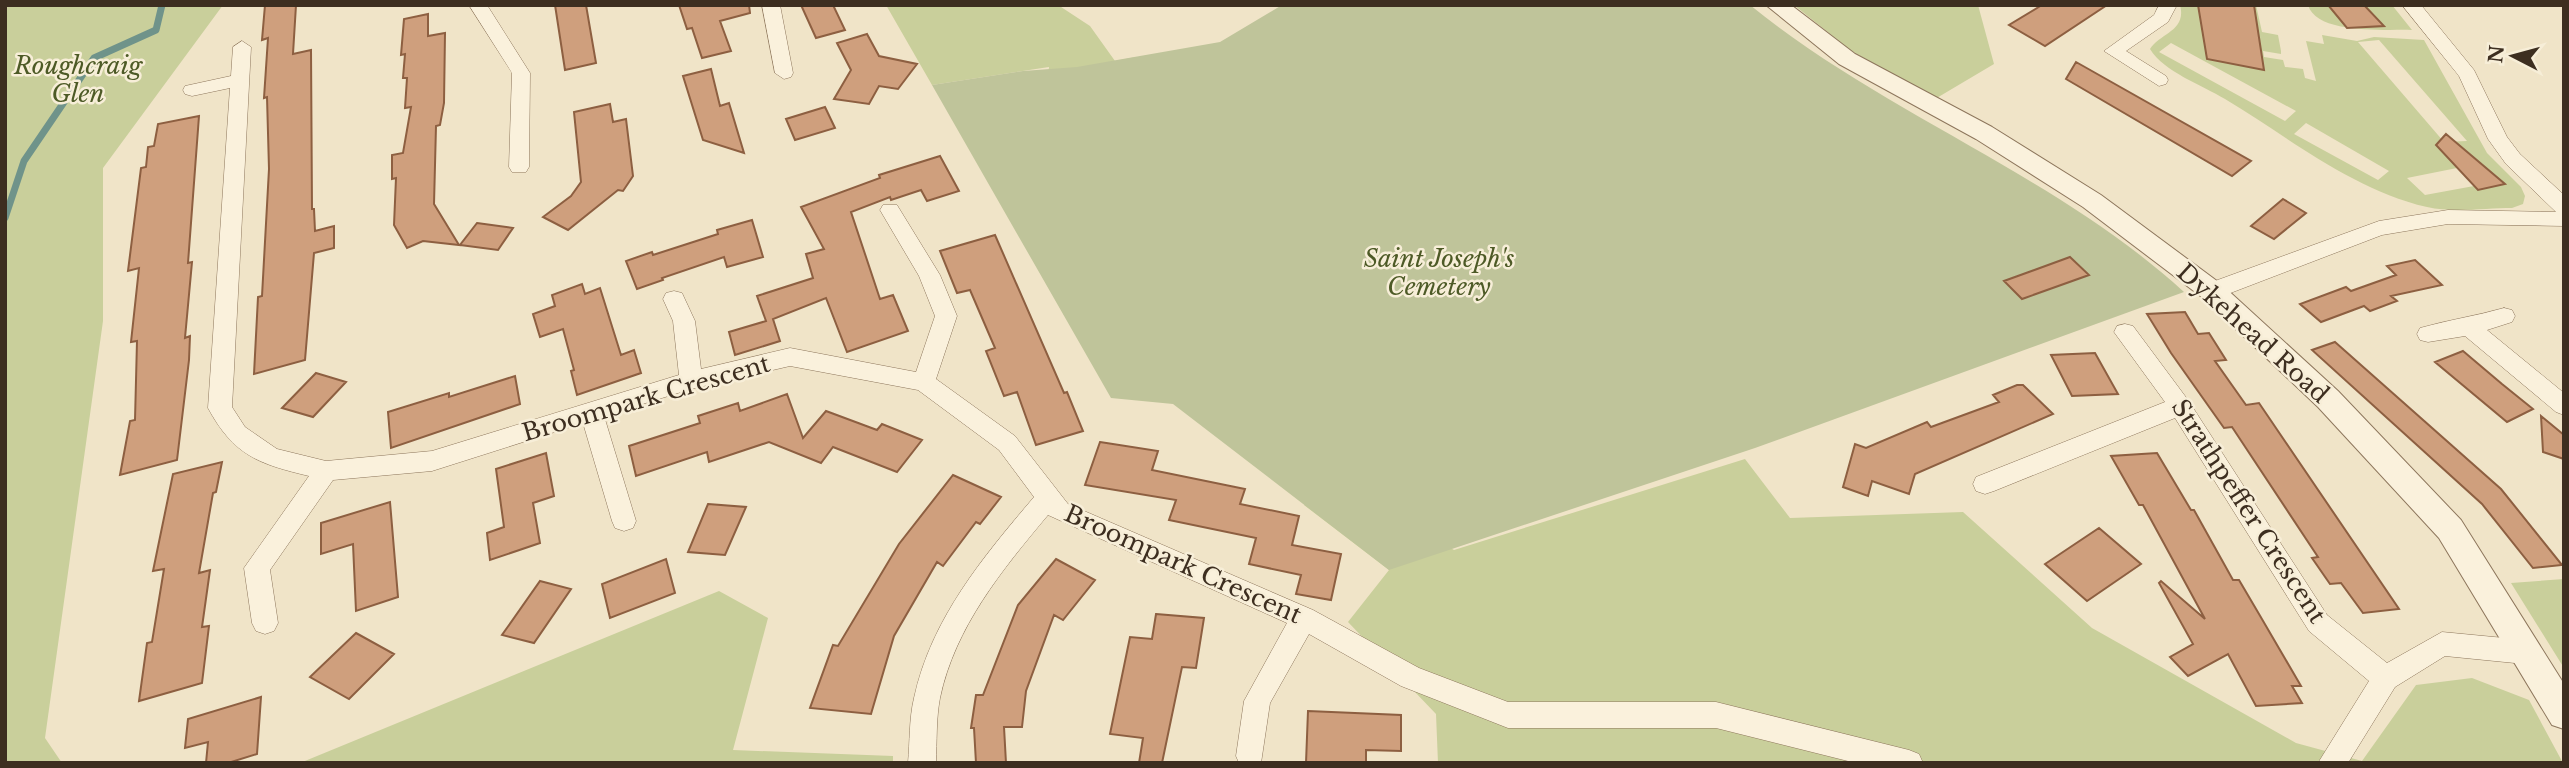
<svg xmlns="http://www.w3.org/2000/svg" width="2569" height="768" font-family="'Libre Baskerville',serif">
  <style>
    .green { fill: #c9cf9b; fill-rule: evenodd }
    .cemetery { fill: #bfc49a }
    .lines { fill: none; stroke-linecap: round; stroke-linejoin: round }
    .stream { stroke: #6f938a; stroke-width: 7 }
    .building { fill: #cf9f7d; stroke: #8d5f41; stroke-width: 2 }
    .minor-casing { stroke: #8d765c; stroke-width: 1 }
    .tertiary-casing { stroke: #8d765c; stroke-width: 2 }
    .minor { fill: #faf1dc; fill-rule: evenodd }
    .tertiary { fill: #faf1dc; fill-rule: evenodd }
    .labels { text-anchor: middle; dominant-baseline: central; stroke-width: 5; stroke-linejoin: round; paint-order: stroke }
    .park-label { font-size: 24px; font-style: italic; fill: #4d5a26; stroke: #f7eed8 }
    .street-label { font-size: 24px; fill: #3d2e20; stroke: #f7eed8 }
  </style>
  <rect width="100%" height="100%" fill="#f0e4c8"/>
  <path class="green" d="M5 5H223L103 168V321L45 738 62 763H5Z
    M886 5H1058L1090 26 1115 61 1136 57 1047 87 1049 67 932 85Z
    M1794 5H1978L1994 64 1935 99 1850 50Z
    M2180 5H2198L2204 37 2221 5H2256L2262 32 2278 35 2281 51V54L2263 51 2264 57 2283 60 2285 67 2303 69 2305 78 2316 81 2306 41 2324 44 2322 35 2357 41 2374 37 2424 40 2487 153 2521 187 2525 196 2523 204 2512 208C2486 208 2453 213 2427 207 2351 189 2290 138 2225 99 2202 85 2164 72 2150 49 2160 33 2187 31 2180 5ZM2379 40 2467 141 2444 142 2358 42ZM2171 43 2296 111 2285 121 2159 52ZM2306 123 2389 171 2378 180 2294 134ZM2457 168 2461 172 2486 168 2474 186 2425 195 2407 178Z
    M2308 5H2342L2361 27 2383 26 2364 5H2392L2412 30C2386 29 2317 35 2308 5Z
    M1377 452 1414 525 1454 550 1745 459 1790 518 1963 512 2092 628 2296 743 2362 761 2416 685 2472 678 2529 700 2563 763H1438L1436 714 1348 622 1389 570 1304 505Z
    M2564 579V668L2511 583Z
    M719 591 768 618 733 750 893 756V763H300Z"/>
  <path class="cemetery" d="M1282 5H1750C1885 115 2055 174 2184 292L1755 448 1389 570 1173 404 1111 398 932 85 1023 71 1077 67 1220 42Z"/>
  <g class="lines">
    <path class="stream" d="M5 218 24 161 94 58 156 30 162 5"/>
  </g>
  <path class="building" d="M265 5H296L293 54 311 50 312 209H314L315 231 334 226V248L314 253 305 360 254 374 258 297 262 296 269 169 267 97 264 98 268 38 262 40Z
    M555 5H586L596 63 565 70Z
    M679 5H749L750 13 720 21 731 51 702 58 692 28 687 29Z
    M801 5H833L845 30 816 38Z
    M2042 5H2107L2045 46 2009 25Z
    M2198 5H2254L2264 70 2207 59Z
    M2328 5H2364L2384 26 2347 28Z
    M428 14V36L445 33 444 103 440 125 436 126 434 204 459 245 423 241 407 248 394 225 396 178 392 179V155L403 153 411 107 405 108 407 78H403L405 54 401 55 404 19Z
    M867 34 879 56 917 64 898 89 879 86 869 104 834 99 851 70 837 43Z
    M2076 62 2251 161 2232 176 2066 79Z
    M711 69 720 106 729 103 744 153 703 140 683 76Z
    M610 104 613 122 626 119 633 176 623 191 618 190 568 230 543 217 571 196 581 182 574 112Z
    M825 107 835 128 795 140 786 119Z
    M199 116 188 263 192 262 185 338 190 336 189 360 177 460 120 475 130 421 135 420 137 341 131 342 139 268 128 271 141 168 146 167 148 147 154 146 158 124Z
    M2446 134 2505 184 2478 190 2436 145Z
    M940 156 959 191 927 201 921 190 891 200 890 197 851 212 880 299 893 295 908 331 847 352 826 298 773 319 780 341 735 355 729 332 766 321 757 296 813 278 806 254 824 249 801 207 880 178 879 175Z
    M2283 199 2306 213 2274 239 2251 226Z
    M752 220 763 257 727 267 724 257 662 278 663 280 637 289 626 261 652 252 653 255 718 234 717 230Z
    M477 223 513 228 498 250 460 245Z
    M995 235 1064 393 1067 392 1083 431 1036 445 1017 392 1004 396 986 351 995 348 970 290 957 293 940 251Z
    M2070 257 2089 275 2022 299 2004 281Z
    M2415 260 2442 285 2391 296 2397 301 2370 311 2364 306 2321 322 2300 304 2346 287 2351 291 2396 275 2387 266Z
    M582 284 585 294 600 288 621 355 634 350 641 373 577 395 571 371 574 370 563 329 540 337 533 314 555 306 552 295Z
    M2185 312 2198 334 2209 333 2226 360 2215 361 2246 405 2259 403 2399 609 2363 613 2341 583 2330 584 2312 558 2318 557 2232 427 2224 428 2171 353 2147 314Z
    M2335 342 2501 489 2562 565 2533 568 2482 504 2312 350Z
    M2463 351 2502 384 2533 409 2507 422 2435 362Z
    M2095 353 2118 394 2072 396 2051 355Z
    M316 373 346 382 313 417 282 408Z
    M515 376 520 404 391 448 388 412 449 393V397Z
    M2017 385H2023L2053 414 1915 474 1909 494 1872 481 1868 496 1843 487 1855 444 1866 448 1927 422 1931 427 1999 402 1993 395Z
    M787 394 803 438 826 411 877 430 882 424 922 440 897 472 833 447 821 463 769 442 709 462 707 452 636 476 629 446 700 423 698 416 738 403 740 411Z
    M2541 416 2564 435V459L2543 452Z
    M1100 442 1158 451 1152 470 1245 489 1240 504 1299 516 1292 545 1341 554 1331 600 1296 594 1301 575 1249 564 1256 538 1169 520 1176 500 1085 485Z
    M546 453 554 496 533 503 540 543 490 560 487 533 504 527 496 469Z
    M2157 453 2191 510H2194L2233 580H2239L2259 614 2301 686H2292L2302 703 2256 706 2228 654 2188 676 2170 657 2193 644 2159 583 2161 581 2205 619 2143 505H2139L2111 456Z
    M222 462 216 492 213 493 199 573 210 570 202 627 209 626 202 683 139 701 147 643 152 642 164 569 153 571 173 474Z
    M953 475 1001 497 980 524 976 522 943 566 937 562 894 636 871 714 810 708 833 645 838 646 899 544Z
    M390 502 398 597 356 611 353 544 321 554V523Z
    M708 504 746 507 725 555 688 552Z
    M2099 528 2141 564 2087 601 2045 564Z
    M666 559 675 593 610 618 602 584Z
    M1056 559 1095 580 1063 620 1054 615 1026 691 1022 727H1004L1006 763H976L974 728H971L976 695H983L1018 605Z
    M540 581 571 589 534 643 502 635Z
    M1156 614 1204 618 1196 668 1182 667 1162 763H1139L1143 738 1110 734 1130 637 1152 639Z
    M356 633 394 654 349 699 310 677Z
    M261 697 257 754 228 763H206L208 742 185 748 188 719Z
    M1308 711 1401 715V751L1366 750V763H1306Z"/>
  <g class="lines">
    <defs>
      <path id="minor" d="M469 5H487L530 73 529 167 526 172H512L509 167 512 73Z
        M762 5H780L793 73 791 77 784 79 775 73Z
        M2159 5H2177L2168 22 2126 51 2166 76 2168 80 2166 84 2159 86 2104 51 2154 15Z
        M2402 5H2421L2474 70 2507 137 2520 154 2564 195V226L2448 224 2382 235 2220 297 2212 299 2204 297 2201 291 2204 285 2379 221 2448 210 2556 212 2506 164 2488 139 2459 76Z
        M242 41 251 47 232 407 245 427 277 449 326 461 432 451 679 375 673 321 663 299 666 293 674 291 682 293 695 321 701 369 790 348 916 372 935 316 919 276 880 210 883 205H897L940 275 957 316 936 379 1015 436 1068 504 1313 610 1419 668 1508 702H1716L1909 750 1919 754 1923 763H1856L1716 728H1508L1401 686 1309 634 1270 703 1261 763H1239L1236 756 1244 701 1287 623 1048 515C1002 570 955 627 940 698 936 719 937 741 936 763H908C910 741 909 719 914 698 931 619 983 557 1034 497L999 450 918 390 790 366 691 389 604 416 636 521 633 528 624 531 615 528 612 521 583 423 432 471 333 480 270 570 278 623 274 631 265 634 256 631 252 623 244 568 309 476C259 464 234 456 208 408L230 88 192 96 185 94 183 90 185 86 231 76 233 47Z
        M2504 308 2512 310 2515 316 2512 322 2487 330 2564 393V415L2556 412 2465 336 2428 342 2420 340 2417 334 2420 328C2448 320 2476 316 2504 308Z
        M2125 324 2133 326 2188 400 2327 615 2387 663 2442 632 2525 640 2534 644 2538 652 2534 660 2525 664 2445 656 2395 687 2348 763H2318L2369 681 2309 631 2175 418 1994 491 1985 494 1976 491 1973 484 1976 477 2165 402 2114 332 2117 326Z"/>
      <path id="tertiary" d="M1766 5H1791L1855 54 1992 127 2101 195 2221 284 2338 391 2461 520 2564 684V729L2552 725 2439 538 2318 407 2203 298 2083 207 1976 139 1839 64Z"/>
    </defs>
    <use href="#minor" class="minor-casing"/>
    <use href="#tertiary" class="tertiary-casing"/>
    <use href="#minor" class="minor"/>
    <use href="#tertiary" class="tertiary"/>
  </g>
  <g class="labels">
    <g class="park-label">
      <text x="78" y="65">Roughcraig<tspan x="78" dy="28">Glen</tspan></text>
      <text x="1439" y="258">Saint Joseph's<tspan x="1439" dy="28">Cemetery</tspan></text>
    </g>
    <g class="street-label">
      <text transform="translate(2253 333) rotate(42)">Dykehead Road</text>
      <text transform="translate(646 398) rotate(-16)">Broompark Crescent</text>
      <text transform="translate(2249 511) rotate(57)">Strathpeffer Crescent</text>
      <text transform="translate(1183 564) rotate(24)">Broompark Crescent</text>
    </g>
  </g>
  <rect width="2569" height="768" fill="none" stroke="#3d2e20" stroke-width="14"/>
  <g transform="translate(2513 56) rotate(276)" stroke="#f7eed8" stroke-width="5" paint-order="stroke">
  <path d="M0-5L12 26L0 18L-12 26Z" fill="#3d2e20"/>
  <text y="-10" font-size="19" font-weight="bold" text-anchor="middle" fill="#3d2e20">N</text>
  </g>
</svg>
